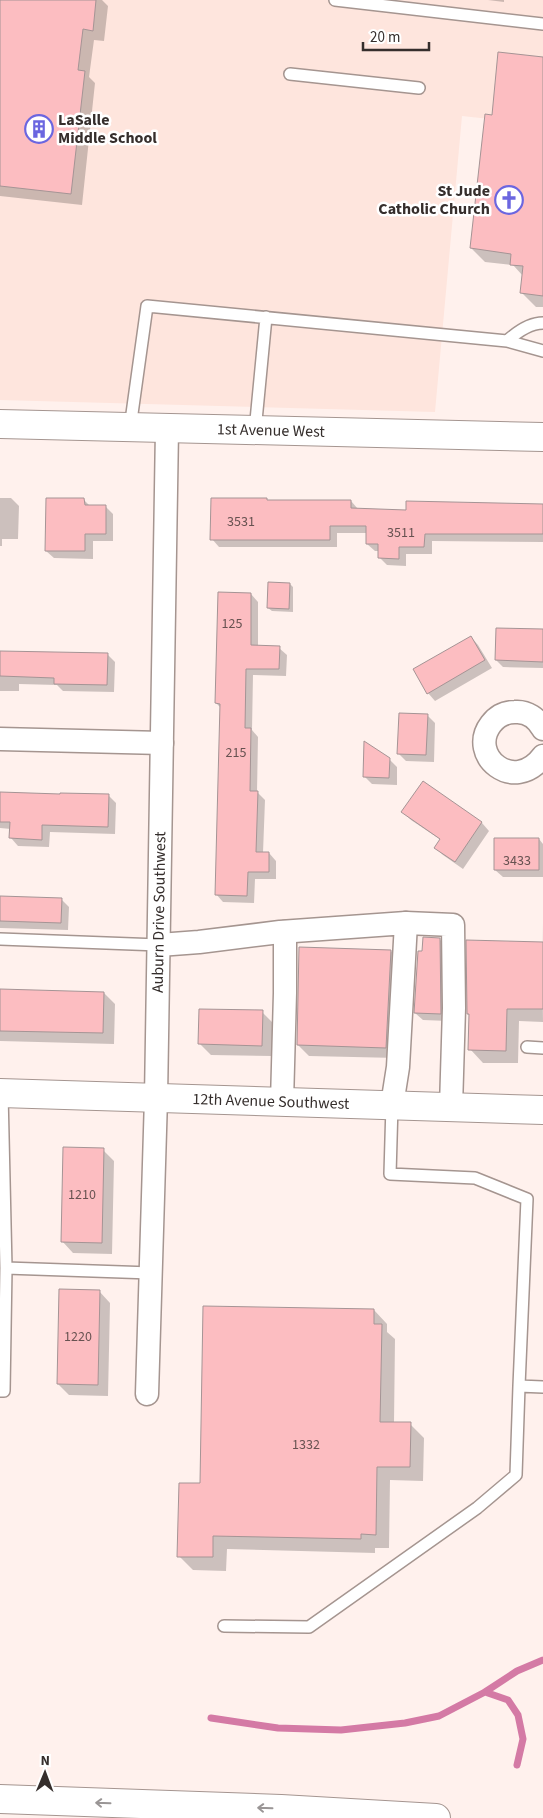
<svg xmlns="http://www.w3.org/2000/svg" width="543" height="1818" font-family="'Source Sans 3',sans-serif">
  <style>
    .built { fill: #fee5dd }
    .shadow { fill: #0003 }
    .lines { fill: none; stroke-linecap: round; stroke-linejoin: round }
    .stream { stroke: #d47aa5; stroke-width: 7 }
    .building { fill: #fcbdc1; stroke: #a59495 }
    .service-casing { stroke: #a59590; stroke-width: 14 }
    .minor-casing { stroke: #a59590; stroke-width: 25 }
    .tertiary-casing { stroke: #a59590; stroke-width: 30 }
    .secondary-casing { stroke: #a59590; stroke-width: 30 }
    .service { stroke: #fff; stroke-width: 11 }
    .minor { stroke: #fff; stroke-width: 22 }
    .tertiary { stroke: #fff; stroke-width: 28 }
    .secondary { stroke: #fff; stroke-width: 28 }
    .oneway { stroke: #9a9696 }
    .labels { text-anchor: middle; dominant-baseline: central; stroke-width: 5; stroke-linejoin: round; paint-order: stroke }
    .number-label { font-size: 14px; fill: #675251 }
    .poi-label { font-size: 16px; font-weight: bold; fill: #352e2c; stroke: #fff; text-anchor: start }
    .street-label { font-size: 16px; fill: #352e2c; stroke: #fff }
  </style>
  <rect width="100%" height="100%" fill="#fff1ed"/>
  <path class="built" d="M0 0H543V125L462 116 435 412 0 400Z"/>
  <path class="shadow" d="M0 0H102L108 6 104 41 94 40 89 77 95 83 82 205 0 196Z
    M488 0H504V2Z
    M543 58V307H536L522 293 523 276 513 265 485 262 471 248 493 116Z
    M0 498H11L19 506 18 539H2V546H0Z
    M84 500 91 507H106L113 514V541H93V559L54 558 46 551Z
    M268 501H351L358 509 407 511 543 505V542L432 541V554H406V566L387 565 379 557V551H375L367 544V533H337V547H219L212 539Z
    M290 584 293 587V612L272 611 268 608Z
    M251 594 258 602V647L279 648 287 655 286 676 253 675 252 730 258 737 257 792 265 800 263 853H269L276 861V879H255L254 903 223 902 216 894 221 708 216 703Z
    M543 631V668L503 667 496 660Z
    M471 637 478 645 492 668 435 701 428 693Z
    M0 652 107 654 115 662 114 692 63 691 57 685 19 684V691H0Z
    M427 715 435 723 434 762 406 761 399 754Z
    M389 759 397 767V785L372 784 365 777Z
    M423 783 482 823 489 831 463 869 443 855 436 848 441 840 411 820 403 812Z
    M0 793 108 795 116 803 115 834 50 832 49 847 18 846 11 838V829L0 828Z
    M539 839 543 844V877H503L495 870Z
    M0 898 61 899 69 907 68 930 0 928Z
    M542 922 543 1022 519 1021 518 1063H483L470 1049V1016L468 1014 542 943Z
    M439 939 447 946 448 1021 423 1020 415 1013 424 952Z
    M391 951 402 962 397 1058 309 1056 298 1045Z
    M0 990 104 993 115 1004 114 1044 0 1041Z
    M262 1012 273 1023V1056L211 1055 200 1044Z
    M103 1150 114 1161 112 1254 73 1253 62 1241Z
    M99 1291 110 1303 108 1396 69 1395 58 1384Z
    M374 1310 387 1324V1332L395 1339 394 1423 410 1424 424 1438 423 1481 390 1480 389 1548H375V1553L227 1549 226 1571 193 1570 179 1556 201 1485Z"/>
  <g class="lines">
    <path class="stream" d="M485 1692 508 1700 518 1715 523 1739 517 1765
      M211 1718 278 1728 341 1730 405 1723 439 1716 485 1692 517 1671 543 1660"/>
  </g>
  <path class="building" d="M0 0H96L93 31 83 29 78 70 85 71 71 194 0 186Z
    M498 52 543 57V296L520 293 523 266 510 265 511 254 470 248 485 114 492 115Z
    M46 498H84L85 505H106V534H85V551H45Z
    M211 498H267V500H351V508L406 510V501L543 504V534H425L424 547H399V559L378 558V544H366V526H330V540H210Z
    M268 582 290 583 289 609 267 608Z
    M218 592 251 593V645L280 646 279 669H246L245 728H251L250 791H258L256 852H269V872H248L247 896 215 895 220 704 215 703Z
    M496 628 543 629V662L495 660Z
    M471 636 485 660 427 694 413 669Z
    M0 651 108 653 107 685 54 684V678L0 676Z
    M399 713 428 714 426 755 397 754Z
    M364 741 390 758 389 778 363 777Z
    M423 781 482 822 455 862 434 848 440 839 401 812Z
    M0 792 60 794V793L109 794 108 827 42 825V840L9 838 10 822H0Z
    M494 838H539V870H494Z
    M0 896 62 898 61 923 0 921Z
    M423 937 440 938 441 1014 414 1013 418 951H422Z
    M466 940 543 942V1009H507L506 1051 468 1050 469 1014H467Z
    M299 947 391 950 386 1048 297 1045Z
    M0 989 104 992 103 1033 0 1031Z
    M199 1009 263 1010 262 1046 198 1044Z
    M63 1147 104 1148 102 1243 61 1242Z
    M59 1289 100 1290 98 1385 57 1384Z
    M203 1306 374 1309V1324H382L380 1422H411L410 1467H377L376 1535 361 1534V1539L213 1536V1557H177L179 1483H200Z"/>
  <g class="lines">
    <defs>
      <path id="service" d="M335 0 543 24
        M290 74 419 88
        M507 341C517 332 529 323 543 323
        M130 428 147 306 507 341 543 351
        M255 431 266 317
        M0 939 159 945
        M527 1047 543 1048
        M2 1093 6 1268 151 1273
        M392 1105 390 1174 475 1178 527 1199 519 1386 543 1387
        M0 1391H4L6 1268
        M224 1626 309 1627 477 1508 516 1475 519 1386"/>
      <g id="minor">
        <path d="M543 729C537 718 527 711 515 712 505 712 497 716 491 724 467 755 514 795 543 756"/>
        <path d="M0 739 162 743"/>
        <path d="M406 923 453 925 454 1008 451 1107"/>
        <path d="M159 945 199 942 280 932 406 923 398 1067 392 1105"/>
        <path d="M282 1102 285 993V932"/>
        <path id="s1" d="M147 1394 156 1098 167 429"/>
      </g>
      <g id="tertiary">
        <path id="s2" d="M0 424 543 437"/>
        <path id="s3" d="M0 1093 543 1110"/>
      </g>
      <path id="secondary" d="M0 1799 281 1809 436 1818"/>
    </defs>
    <use href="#service" class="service-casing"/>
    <use href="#minor" class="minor-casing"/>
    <use href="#tertiary" class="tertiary-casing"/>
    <use href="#secondary" class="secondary-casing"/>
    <use href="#service" class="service"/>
    <use href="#minor" class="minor"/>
    <use href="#tertiary" class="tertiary"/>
    <use href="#secondary" class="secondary"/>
  </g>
  <defs><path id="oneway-shaft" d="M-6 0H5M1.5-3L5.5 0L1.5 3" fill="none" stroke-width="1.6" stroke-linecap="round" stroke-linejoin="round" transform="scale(1.25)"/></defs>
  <g class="oneway">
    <use href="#oneway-shaft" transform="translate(103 1803) rotate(-178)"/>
    <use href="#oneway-shaft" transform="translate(265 1808) rotate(-178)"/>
  </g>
  <defs>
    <symbol id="building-ring" viewBox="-11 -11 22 22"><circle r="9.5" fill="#fff" stroke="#6b66e0" stroke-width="1.5"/><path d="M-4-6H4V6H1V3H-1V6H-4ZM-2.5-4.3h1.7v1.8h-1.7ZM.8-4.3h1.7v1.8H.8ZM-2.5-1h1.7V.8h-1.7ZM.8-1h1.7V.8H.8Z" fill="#6b66e0"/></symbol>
    <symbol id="church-ring" viewBox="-11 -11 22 22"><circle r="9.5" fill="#fff" stroke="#6b66e0" stroke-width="1.5"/><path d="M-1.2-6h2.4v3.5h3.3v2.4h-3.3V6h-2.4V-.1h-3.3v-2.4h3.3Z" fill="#6b66e0"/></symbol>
  </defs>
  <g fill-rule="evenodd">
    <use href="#building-ring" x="23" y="113" width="32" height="32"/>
    <use href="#church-ring" x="493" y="184" width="32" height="32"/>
  </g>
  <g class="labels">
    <g class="number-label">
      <text x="241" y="522">3531</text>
      <text x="401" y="533">3511</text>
      <text x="232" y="624">125</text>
      <text x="236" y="753">215</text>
      <text x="517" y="861">3433</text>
      <text x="82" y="1195">1210</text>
      <text x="78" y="1337">1220</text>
      <text x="306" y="1445">1332</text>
    </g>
    <g class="poi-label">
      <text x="58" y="120">LaSalle<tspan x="58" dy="18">Middle School</tspan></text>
      <text x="490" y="191" text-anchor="end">St Jude<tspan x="490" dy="18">Catholic Church</tspan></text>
    </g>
    <g class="street-label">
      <text stroke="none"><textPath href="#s2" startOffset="271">1st Avenue West</textPath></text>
      <text stroke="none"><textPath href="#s1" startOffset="482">Auburn Drive Southwest</textPath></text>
      <text stroke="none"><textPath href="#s3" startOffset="271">12th Avenue Southwest</textPath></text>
    </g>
  </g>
  <g transform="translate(45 1773) rotate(1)" stroke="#ffffff" stroke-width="4" paint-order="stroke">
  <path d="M0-4L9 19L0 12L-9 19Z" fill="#352e2c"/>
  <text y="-8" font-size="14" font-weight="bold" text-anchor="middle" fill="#352e2c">N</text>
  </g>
  <path d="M363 42v8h66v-8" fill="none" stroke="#352e2c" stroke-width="2.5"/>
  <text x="370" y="42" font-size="15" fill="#352e2c" stroke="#ffffff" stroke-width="4" paint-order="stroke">20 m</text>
</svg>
